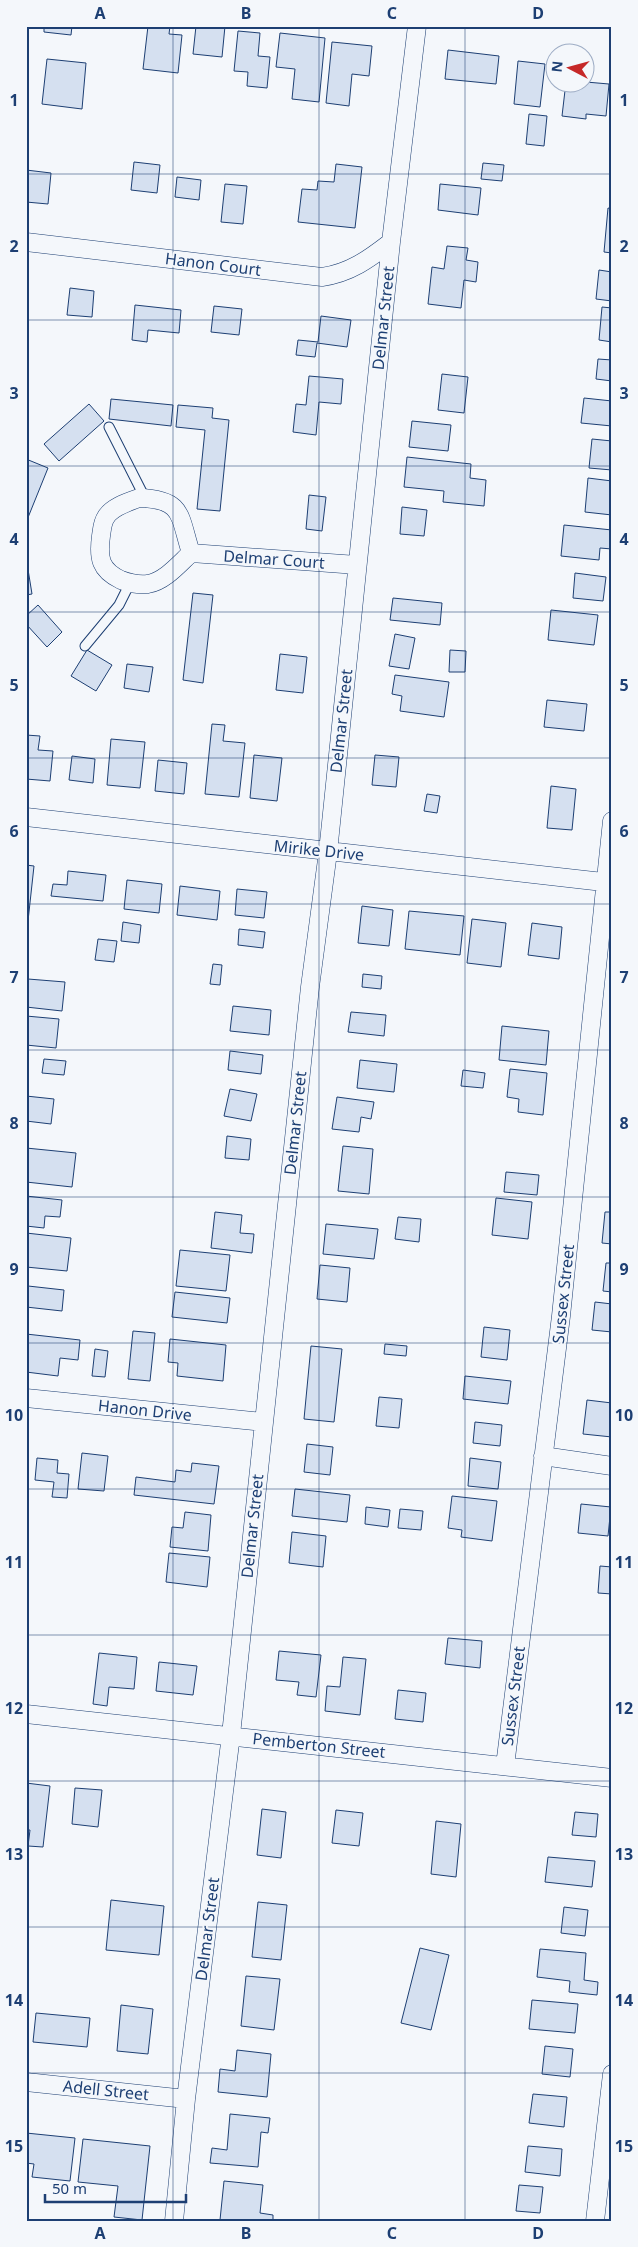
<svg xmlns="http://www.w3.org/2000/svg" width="638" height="2247" font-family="'Noto Sans',sans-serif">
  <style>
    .building { fill: #d5e0f0; stroke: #1d3f73 }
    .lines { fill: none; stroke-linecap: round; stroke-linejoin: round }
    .service-casing { stroke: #1d3f73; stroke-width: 11 }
    .minor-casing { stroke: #1d3f73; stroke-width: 19 }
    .service { stroke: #f4f7fb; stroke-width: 9 }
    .minor { stroke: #f4f7fb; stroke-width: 18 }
    .grid { fill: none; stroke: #1d3f73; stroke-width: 1; stroke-opacity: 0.55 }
    .labels { text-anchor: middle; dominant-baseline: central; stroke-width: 4; stroke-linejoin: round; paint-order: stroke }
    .street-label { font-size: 16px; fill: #1d3f73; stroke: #f4f7fb }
    .neatline { fill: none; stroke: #1d3f73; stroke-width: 2 }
    .grid-label { font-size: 16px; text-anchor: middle; font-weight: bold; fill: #1d3f73 }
  </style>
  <rect width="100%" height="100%" fill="#f4f7fb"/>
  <path class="building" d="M44 26H72L71 35 44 32Z
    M148 26H170L169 34 182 35 178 73 143 69Z
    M196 26H225L222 57 193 54Z
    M238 31 260 33 258 56 270 57 267 88 247 86 248 72 234 71Z
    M280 33 325 38 319 102 292 99 295 69 276 67Z
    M332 42 372 46 369 76 352 74 349 106 326 103Z
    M448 50 499 56 496 84 445 79Z
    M47 59 86 63 82 109 42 104Z
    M518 61 545 64 540 107 514 104Z
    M586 73V82L609 84 606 116 586 114V119L562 116 566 82H586Z
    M529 114 547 116 544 146 526 144Z
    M134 162 160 165 157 193 131 190Z
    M483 163 504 165 502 181 481 179Z
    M336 164 362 167 355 228 298 222 302 189 317 190 318 181 334 182Z
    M26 170 51 173 48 204 26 202Z
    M177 177 201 180 199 200 175 197Z
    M225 184 247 186 243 224 221 222Z
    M440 184 481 188 478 215 438 210Z
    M608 208 612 209V253L604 252Z
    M447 246 468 248 466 260 478 262 476 282 464 280 461 308 428 304 432 267 444 269Z
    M599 270 612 272V301L596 299Z
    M70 288 94 291 92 317 67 315Z
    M135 305 181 310 179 333 148 330 147 342 132 340Z
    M214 306 242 309 239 335 211 332Z
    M602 307 612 308V342L599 340Z
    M321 316 351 320 347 347 317 343 315 357 296 355 298 340 318 342Z
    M598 359 612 360V381L596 379Z
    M442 374 468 377 464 413 438 410Z
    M309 376 343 379 341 404 319 402 316 435 293 432 296 404 306 405Z
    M584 398 612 401V426L581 423Z
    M111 399 173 405 171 426 109 419Z
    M89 404 104 421 59 461 44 444Z
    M178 405 213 408 212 418 229 420 220 511 197 509 205 430 176 427Z
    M412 421 451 425 448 451 409 447Z
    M592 439 612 441V470L589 468Z
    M407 457 471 464 470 478 486 480 484 506 443 502 444 491 404 487Z
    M26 459 48 468 27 520 26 519Z
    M588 478 612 481V515L585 512Z
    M309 495 326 497 322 531 306 529Z
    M402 507 427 510 424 536 400 534Z
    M564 525 612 530V549L600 548 599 560 561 556Z
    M26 557 32 594 26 595Z
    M575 573 606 577 603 601 573 598Z
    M193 593 213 595 203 683 183 680Z
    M393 598 442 603 440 625 390 620Z
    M38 605 62 632 47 647 26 624V616Z
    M551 610 598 615 594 645 548 640Z
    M395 634 415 638 409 669 389 666Z
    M87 650 112 665 96 691 71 676Z
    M450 650 466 651 465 672H449Z
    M280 654 307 657 303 693 276 690Z
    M127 664 153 667 149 692 124 688Z
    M395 675 449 682 444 717 400 711 402 696 392 694Z
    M547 700 587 704 584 731 544 727Z
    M212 724 225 725 223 741 245 743 239 797 205 794Z
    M26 735 40 736 38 750 53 751 50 781 26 779Z
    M111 739 145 742 140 788 107 785Z
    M254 755 282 758 277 801 250 798Z
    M375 755 399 757 396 787 372 785Z
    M72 756 95 759 93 783 69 780Z
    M158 760 187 763 184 794 155 791Z
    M551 786 576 789 572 830 547 828Z
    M427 794 440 796 437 813 424 811Z
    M26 865 34 866 28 921 26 920Z
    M68 871 106 875 103 901 51 896 53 884 67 885Z
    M127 880 162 884 159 913 124 909Z
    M180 886 220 891 217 920 177 915Z
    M237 889 267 892 264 918 235 915Z
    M362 906 393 910 389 946 358 943Z
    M409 911 464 916 460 955 405 949Z
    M472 919 506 923 501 967 467 963Z
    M123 922 141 925 139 943 121 941Z
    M532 923 562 927 559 959 528 955Z
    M239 929 265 932 263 948 238 945Z
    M98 939 117 941 114 962 95 960Z
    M213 964 222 965 220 985 210 984Z
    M363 974 382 976 381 989 362 987Z
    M28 979 65 982 62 1011 26 1007Z
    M233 1006 271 1010 269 1035 230 1031Z
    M351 1012 386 1015 384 1036 348 1032Z
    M26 1016 59 1019 56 1048 26 1045Z
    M502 1026 549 1031 546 1065 499 1060Z
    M230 1051 263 1055 261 1074 228 1070Z
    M44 1059 66 1061 64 1075 42 1073Z
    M360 1060 397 1064 394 1092 357 1088Z
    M510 1069 547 1073 543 1115 518 1112 519 1099 507 1097Z
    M463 1070 485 1073 483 1088 461 1086Z
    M230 1089 257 1094 251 1121 224 1116Z
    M26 1096 54 1099 51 1124 26 1121Z
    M337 1097 374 1102 371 1119 361 1117 359 1132 332 1129Z
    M227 1136 251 1139 249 1160 225 1158Z
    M343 1146 373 1149 369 1194 338 1191Z
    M26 1148 76 1153 72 1187 26 1182Z
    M506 1172 539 1175 537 1195 504 1192Z
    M26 1196 62 1200 60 1217 45 1216 44 1228 26 1226Z
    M496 1198 532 1202 528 1239 492 1235Z
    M215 1212 242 1215 240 1233 254 1234 252 1253 211 1248Z
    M605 1212H612V1244L602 1243Z
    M398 1217 421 1219 419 1242 395 1239Z
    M326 1224 378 1229 374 1259 323 1254Z
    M26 1233 71 1238 67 1271 26 1267Z
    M180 1250 230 1255 226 1291 176 1286Z
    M606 1263H612V1292L603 1291Z
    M320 1265 350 1268 347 1302 317 1299Z
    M28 1286 64 1290 62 1311 26 1307Z
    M175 1292 230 1298 227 1323 172 1317Z
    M595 1302 612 1304V1332L592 1330Z
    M484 1327 510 1330 507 1360 481 1357Z
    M133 1331 155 1333 150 1381 128 1379Z
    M26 1334 80 1340 78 1360 60 1358 58 1376 26 1372Z
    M170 1339 226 1345 223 1381 177 1376 178 1363 168 1362Z
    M385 1344 407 1346 406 1356 384 1354Z
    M311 1346 342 1349 334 1422 304 1419Z
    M95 1349 108 1351 105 1377 92 1376Z
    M465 1376 511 1381 508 1404 463 1399Z
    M379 1397 402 1399 399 1428 376 1426Z
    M587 1400 612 1403V1437L583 1434Z
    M475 1422 502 1425 500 1446 473 1443Z
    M307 1444 333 1447 330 1475 304 1472Z
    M82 1453 108 1456 104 1491 78 1489Z
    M37 1458 58 1460 57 1473 69 1474 67 1498 52 1497 54 1482 35 1480Z
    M470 1458 501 1462 498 1489 468 1486Z
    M192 1463 219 1466 214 1504 134 1495 136 1477 175 1482 176 1470 191 1472Z
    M295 1489 350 1495 347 1522 292 1516Z
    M452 1496 497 1501 492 1541 461 1537 462 1530 448 1528Z
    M581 1504 611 1507 608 1536 578 1533Z
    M366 1507 390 1510 388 1527 365 1524Z
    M400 1509 423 1511 421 1530 398 1528Z
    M185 1512 211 1515 208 1551 170 1547 172 1527 183 1528Z
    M292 1532 326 1536 323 1567 289 1563Z
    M169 1553 210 1557 207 1587 166 1582Z
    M600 1566 612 1567V1594L598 1593Z
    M448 1638 482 1641 480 1668 445 1664Z
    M279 1651 321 1655 316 1697 297 1695 299 1682 276 1680Z
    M99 1653 137 1657 134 1689 109 1687 107 1706 93 1704Z
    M343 1657 366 1659 360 1715 325 1711 327 1686 340 1687Z
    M159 1662 197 1666 193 1695 156 1691Z
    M398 1690 426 1693 423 1722 395 1719Z
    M26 1783 50 1786 43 1847 28 1846 30 1830H26Z
    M75 1788 102 1790 98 1827 72 1824Z
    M262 1809 286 1812 281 1858 257 1855Z
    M336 1810 363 1813 359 1846 332 1843Z
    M575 1812 598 1814 596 1837 572 1835Z
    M436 1821 461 1824 456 1877 431 1874Z
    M548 1857 595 1861 592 1887 545 1882Z
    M111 1900 164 1906 159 1955 106 1950Z
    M258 1902 287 1905 281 1960 252 1957Z
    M564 1907 588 1910 585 1936 561 1933Z
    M420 1948 449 1955 431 2030 401 2023Z
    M540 1949 586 1953 584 1980 598 1982 597 1995 569 1992 570 1981 537 1977Z
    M246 1976 280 1979 274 2030 241 2026Z
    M532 2000 578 2004 575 2033 529 2029Z
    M121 2005 153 2009 148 2054 117 2051Z
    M36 2013 90 2018 87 2047 33 2042Z
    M545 2046 573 2049 570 2077 542 2074Z
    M237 2050 271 2054 267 2097 218 2092 220 2069 235 2071Z
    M533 2094 567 2097 564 2127 529 2123Z
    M230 2114 270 2118 268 2133 261 2132 258 2167 210 2163 212 2148 227 2150Z
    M26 2133 75 2138 70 2181 32 2177 34 2164 26 2163Z
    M83 2139 150 2146 142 2220 114 2217 118 2186 78 2182Z
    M528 2146 562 2149 560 2176 525 2172Z
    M224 2181 263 2185 260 2213 273 2215V2221L220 2220Z
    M519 2185 543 2187 540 2213 516 2211Z"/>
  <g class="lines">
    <defs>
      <path id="service" d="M109 427 145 498
        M85 646 119 605 130 583"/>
      <path id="minor" d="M26 242 322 277C350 273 369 259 391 242
        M139 498C184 499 179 516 191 553 179 564 165 581 148 584 139 585 129 583 121 580 100 570 98 558 101 536 102 530 102 523 106 517 112 507 128 502 139 498Z
        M191 553 357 565
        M26 817 612 883
        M26 1398 263 1422
        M543 1456 612 1466
        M26 1714 612 1778
        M505 1766 561 1316 612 821
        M26 2082 186 2099
        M174 2221 186 2099 231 1735 310 987 328 852 391 242 417 26
        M595 2221 612 2074"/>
    </defs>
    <use href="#service" class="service-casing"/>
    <use href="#minor" class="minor-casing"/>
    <use href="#service" class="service"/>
    <use href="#minor" class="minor"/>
  </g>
  <path class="grid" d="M173 26V2221M319 26V2221M465 26V2221M26 174H612M26 320H612M26 466H612M26 612H612M26 758H612M26 904H612M26 1050H612M26 1197H612M26 1343H612M26 1489H612M26 1635H612M26 1781H612M26 1927H612M26 2073H612"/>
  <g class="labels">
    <g class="street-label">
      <text transform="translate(213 264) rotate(7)">Hanon Court</text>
      <text transform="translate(383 318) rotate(-84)">Delmar Street</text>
      <text transform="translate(274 559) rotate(4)">Delmar Court</text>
      <text transform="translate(341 721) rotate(-84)">Delmar Street</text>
      <text transform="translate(319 850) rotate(6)">Mirike Drive</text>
      <text transform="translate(295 1123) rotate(-84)">Delmar Street</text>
      <text transform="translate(563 1294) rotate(-84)">Sussex Street</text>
      <text transform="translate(145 1410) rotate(6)">Hanon Drive</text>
      <text transform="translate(252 1526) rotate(-84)">Delmar Street</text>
      <text transform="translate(513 1696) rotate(-83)">Sussex Street</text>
      <text transform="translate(319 1745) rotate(6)">Pemberton Street</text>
      <text transform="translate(207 1929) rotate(-83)">Delmar Street</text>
      <text transform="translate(106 2090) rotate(6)">Adell Street</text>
    </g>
  </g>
  <rect width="638" height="2247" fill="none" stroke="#f4f7fb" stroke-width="55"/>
  <g transform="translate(570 68) rotate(276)"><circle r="24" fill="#f4f7fb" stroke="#9eadc5"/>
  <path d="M0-4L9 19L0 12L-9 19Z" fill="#c62828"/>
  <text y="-8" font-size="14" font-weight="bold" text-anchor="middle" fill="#1d3f73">N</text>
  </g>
  <path d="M45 2194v8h141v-8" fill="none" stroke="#1d3f73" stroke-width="2.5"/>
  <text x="52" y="2194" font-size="15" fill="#1d3f73" stroke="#f4f7fb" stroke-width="4" paint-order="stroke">50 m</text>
  <rect x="28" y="28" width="582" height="2192" class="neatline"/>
  <g class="grid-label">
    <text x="100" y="19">A</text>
    <text x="246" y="19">B</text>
    <text x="392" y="19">C</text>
    <text x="538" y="19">D</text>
    <text x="14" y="106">1</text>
    <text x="624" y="106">1</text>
    <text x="14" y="252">2</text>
    <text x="624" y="252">2</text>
    <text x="14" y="399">3</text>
    <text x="624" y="399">3</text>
    <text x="14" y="545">4</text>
    <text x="624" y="545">4</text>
    <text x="14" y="691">5</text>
    <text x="624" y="691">5</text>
    <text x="14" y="837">6</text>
    <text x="624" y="837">6</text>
    <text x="14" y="983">7</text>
    <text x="624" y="983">7</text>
    <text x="14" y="1129">8</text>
    <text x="624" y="1129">8</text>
    <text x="14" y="1275">9</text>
    <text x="624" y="1275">9</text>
    <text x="14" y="1421">10</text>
    <text x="624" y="1421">10</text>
    <text x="14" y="1568">11</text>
    <text x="624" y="1568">11</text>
    <text x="14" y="1714">12</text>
    <text x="624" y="1714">12</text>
    <text x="14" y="1860">13</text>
    <text x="624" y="1860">13</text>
    <text x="14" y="2006">14</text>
    <text x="624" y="2006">14</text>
    <text x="14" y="2152">15</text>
    <text x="624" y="2152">15</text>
    <text x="100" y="2239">A</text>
    <text x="246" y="2239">B</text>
    <text x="392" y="2239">C</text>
    <text x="538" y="2239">D</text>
  </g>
</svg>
